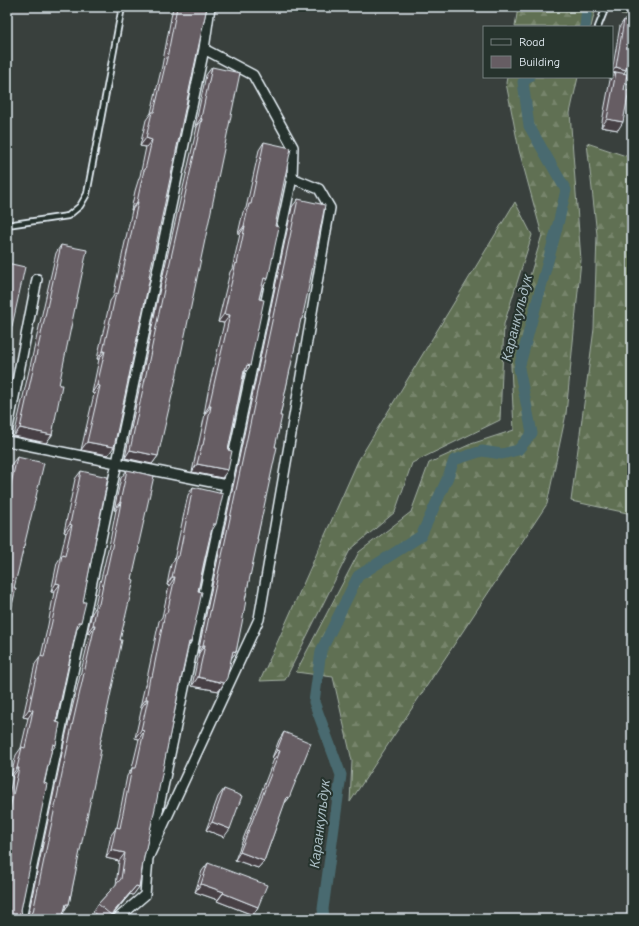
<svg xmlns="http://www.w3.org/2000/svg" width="639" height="926" font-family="'Comic Neue',sans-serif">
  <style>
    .forest { fill: url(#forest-firs); stroke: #a4b0a5 }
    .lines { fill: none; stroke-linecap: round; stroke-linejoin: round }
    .canal { stroke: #496b6f; stroke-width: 11 }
    .service-casing { stroke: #e8f1f8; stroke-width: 8 }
    .minor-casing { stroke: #e8f1f8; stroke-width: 12 }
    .service { stroke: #26332d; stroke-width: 4.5 }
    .minor { stroke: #26332d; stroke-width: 9 }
    .wall { fill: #585055; stroke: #e8f1f8 }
    .shaded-wall { fill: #474145; stroke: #e8f1f8 }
    .building { fill: #665d63; stroke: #e8f1f8 }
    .labels { text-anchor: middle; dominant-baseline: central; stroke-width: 4; stroke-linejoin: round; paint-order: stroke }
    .water-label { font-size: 14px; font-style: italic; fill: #a8bbc1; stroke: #26332d }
  </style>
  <defs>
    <pattern id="forest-firs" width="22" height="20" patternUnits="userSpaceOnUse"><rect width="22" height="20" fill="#607052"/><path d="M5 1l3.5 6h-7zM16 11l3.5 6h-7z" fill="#77856c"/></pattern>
  </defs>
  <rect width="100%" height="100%" fill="#39403d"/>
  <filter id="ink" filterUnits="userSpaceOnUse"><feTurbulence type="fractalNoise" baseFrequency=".025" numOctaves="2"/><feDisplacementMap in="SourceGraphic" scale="8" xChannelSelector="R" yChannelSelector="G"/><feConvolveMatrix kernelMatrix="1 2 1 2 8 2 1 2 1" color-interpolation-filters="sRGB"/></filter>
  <g filter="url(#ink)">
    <path class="forest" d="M518 7H596L591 27H515Z
      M624 7H632V16L621 15Z
      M507 77H578L570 113 581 260 566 414 547 504 350 802 352 761 333 677 296 672 359 552 411 512 429 463 471 444 514 430 510 344 542 235 519 150 506 83Z
      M587 143 632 158V514L571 501 594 329 597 235Z
      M515 202 532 235 504 324 500 420 412 463 395 512 350 550 285 680 260 681 358 461Z"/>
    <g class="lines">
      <path class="canal" d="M585 27 587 7
        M324 919 323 909 341 775 314 702 321 651 358 576 421 536 448 477 454 460 482 451 502 454 518 450 532 433 519 368 558 224 566 190 529 126 523 82 529 77"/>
      <defs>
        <path id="service" d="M598 27 606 7
          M612 76 632 82
          M7 225 68 216 80 206 87 194 122 7"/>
        <path id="minor" d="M7 433 37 279
          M7 441 226 485
          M148 858 292 178 293 147 253 75 204 49
          M21 919 204 49 210 7
          M117 919 145 895 148 858 259 619 330 208 319 189 292 178"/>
      </defs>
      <use href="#service" class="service-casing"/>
      <use href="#minor" class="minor-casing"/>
      <use href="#service" class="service"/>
      <use href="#minor" class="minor"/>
    </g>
    <path class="wall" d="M173 7H207L108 455 81 450 94 394 92 393 99 359H97L110 301 113 297 132 210H131L135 191 139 178 140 176 146 147 140 146 146 120 151 113 162 66Z
      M624 20 626 70 623 74 624 90 618 130 601 127 610 80 615 73 612 72 620 26Z
      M212 67 158 456 152 464 125 458 160 288 197 127H195L206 75Z
      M264 142 263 287H262L259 299 250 366 244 374 234 421 222 478 192 472 196 453 197 451 205 414H204L208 392 224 323 218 322 230 272 232 269 240 234H238L243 212 246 208 259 150Z
      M298 199 300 321 280 416 275 447 245 600 236 652 231 658 224 683 219 691 192 686 199 653H198L292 207Z
      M61 245 59 385 52 435 46 443 14 436 56 253Z
      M17 457 14 588 11 610 7 636V484L11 465Z
      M127 470 138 547 69 904 64 911 62 919H7V804L13 776H11L16 755 21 748 28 718 23 717 35 664 41 656 48 625 54 592H51L57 563 60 558 66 533 64 532 75 479 81 471 76 630 56 722 51 751 44 783 21 910 22 915 26 917 28 916 66 734 90 634 87 633 92 613 94 610 100 582 101 579 110 541 116 510H114L121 478Z
      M193 487 211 532 198 591 191 642 188 648 144 857 139 887 133 895 130 894 109 919H101L93 912 98 904 116 885 119 861 106 858 111 835 117 827 127 776 132 768 139 739 135 738 142 707H140L145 685 146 683 159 621 162 617 169 586 167 585 171 564 174 560 188 495Z
      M284 732 289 798 284 804 264 861 258 868 235 860 274 759 272 758 279 740Z
      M224 789V837L206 830 218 797Z
      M208 863 258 907 253 915 217 901 218 900 195 892 202 871Z"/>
    <path class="shaded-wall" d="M616 67 626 70 622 75 612 72Z
      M201 118 202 119 197 127H195Z
      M607 119 623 122 618 130 601 127Z
      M146 138 152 140 146 147 140 146Z
      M137 202H138L132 210H131Z
      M244 226H245L240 234H238Z
      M264 278 268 279 263 287 258 286Z
      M224 314 230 315 224 323 218 322Z
      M103 351H105L99 359H97Z
      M247 365 250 366 244 374Z
      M97 385 100 386 94 394 92 393Z
      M209 406H211L205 414H204Z
      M20 428 52 435 46 443 14 436Z
      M87 442 114 447 108 455 81 450Z
      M130 450 158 456 152 464 125 458Z
      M197 464 228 470 222 478 192 472Z
      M120 502H121L116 510H114Z
      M70 524 72 525 66 533 64 532Z
      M213 524H216L211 532Z
      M172 577H175L169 586 167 585Z
      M56 583 60 584 54 592H51Z
      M78 622H81L76 630Z
      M93 625H95L90 634 87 633Z
      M189 642H191L186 650Z
      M203 645H205L199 653H198Z
      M233 651 236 652 230 660Z
      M198 677 224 683 219 691 192 686Z
      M146 699H148L142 707H140Z
      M29 709 33 710 28 718 23 717Z
      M141 730 144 731 139 739 135 738Z
      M53 744 56 745 50 753Z
      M277 750 280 751 274 759 272 758Z
      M17 768H19L13 776H11Z
      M287 797 289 798 283 805Z
      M212 822 230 829 224 837 206 830Z
      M111 850 125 853 119 861 106 858Z
      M240 852 264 861 258 868 235 860Z
      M201 884 224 892 218 900 195 892Z
      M136 886 139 887 133 895 130 894 109 919Z
      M223 893 258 907 253 915 217 901Z
      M66 904H69L63 912Z"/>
    <path class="building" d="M177 7H207L149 277H150L114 447 87 442 100 386 97 385 105 351H103L116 293 118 294 138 202H137L141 183 144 170H145L152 140 146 138 152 112H154L167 58Z
      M624 20 632 21V31L626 70 616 67Z
      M212 67 240 73 176 378 158 456 130 450 166 280 202 119 201 118Z
      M616 72 627 74 624 90 629 91 623 122 607 119Z
      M264 142 291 148 275 226 279 227 268 279 264 278 259 299 264 300 250 366 247 365 245 371H244L234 421 228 450 232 451 228 470 197 464 202 445H203L211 406H209L214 384 230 315 224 314 236 263 237 264 245 226H244L249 204H251Z
      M298 199 325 205 307 296 302 319H301L280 416H282L275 447H277L257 539H258L245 600H246L242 623 236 652 233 651 227 678 224 683 198 677 205 645H203Z
      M61 245 87 250 59 385H62L52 435 20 428Z
      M7 263 25 267 7 349Z
      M17 457 44 463 14 588H16L11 610H12L7 636V502Z
      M127 470 154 476 138 547 139 548 132 579 134 580 120 640H122L99 749 101 750 69 904H66L62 919H7V822L19 768H17L22 747 25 748 33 710 29 709 40 656 44 657 53 617 60 584 56 583 62 555 65 556 72 525 70 524 81 471 108 477 83 602H86L81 622H78L56 722 60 723 56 745 53 744 44 783 47 784 21 910 22 915 26 917 31 915 33 912 72 726 95 625H93L97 605 99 604 105 574H106L115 533 121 502H120Z
      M193 487 223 494 216 524H213L204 562 198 591 202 592 191 642H189L180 684 156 804 144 857 139 887 136 886 111 915 98 904 121 879 125 853 111 850 116 827 120 828 132 768H136L144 731 141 730 148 699H146L150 677H152L165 613H167L175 577H172L177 556H179Z
      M284 732 311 743 289 798 287 797 264 861 240 852 280 751 277 750Z
      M224 789 242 796 230 829 212 822Z
      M208 863 267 885 258 907 223 893 224 892 201 884Z"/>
  </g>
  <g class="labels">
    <g class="water-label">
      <text transform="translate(517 318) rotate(-76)">Каранкульдук</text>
      <text transform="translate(320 824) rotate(-83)">Каранкульдук</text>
    </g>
  </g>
  <rect width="639" height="926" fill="none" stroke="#26332d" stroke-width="24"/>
  <rect x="12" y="12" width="615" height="902" fill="none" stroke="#e8f1f8" stroke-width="1.5" filter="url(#ink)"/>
  <rect x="483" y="26" width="130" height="52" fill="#26332d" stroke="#747f7e"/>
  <rect x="491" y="39" width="20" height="6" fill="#26332d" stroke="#747f7e"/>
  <text x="519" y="46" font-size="12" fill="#e8f1f8">Road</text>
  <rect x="491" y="56" width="20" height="12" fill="#665d63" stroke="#747f7e"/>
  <text x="519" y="66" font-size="12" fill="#e8f1f8">Building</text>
</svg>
